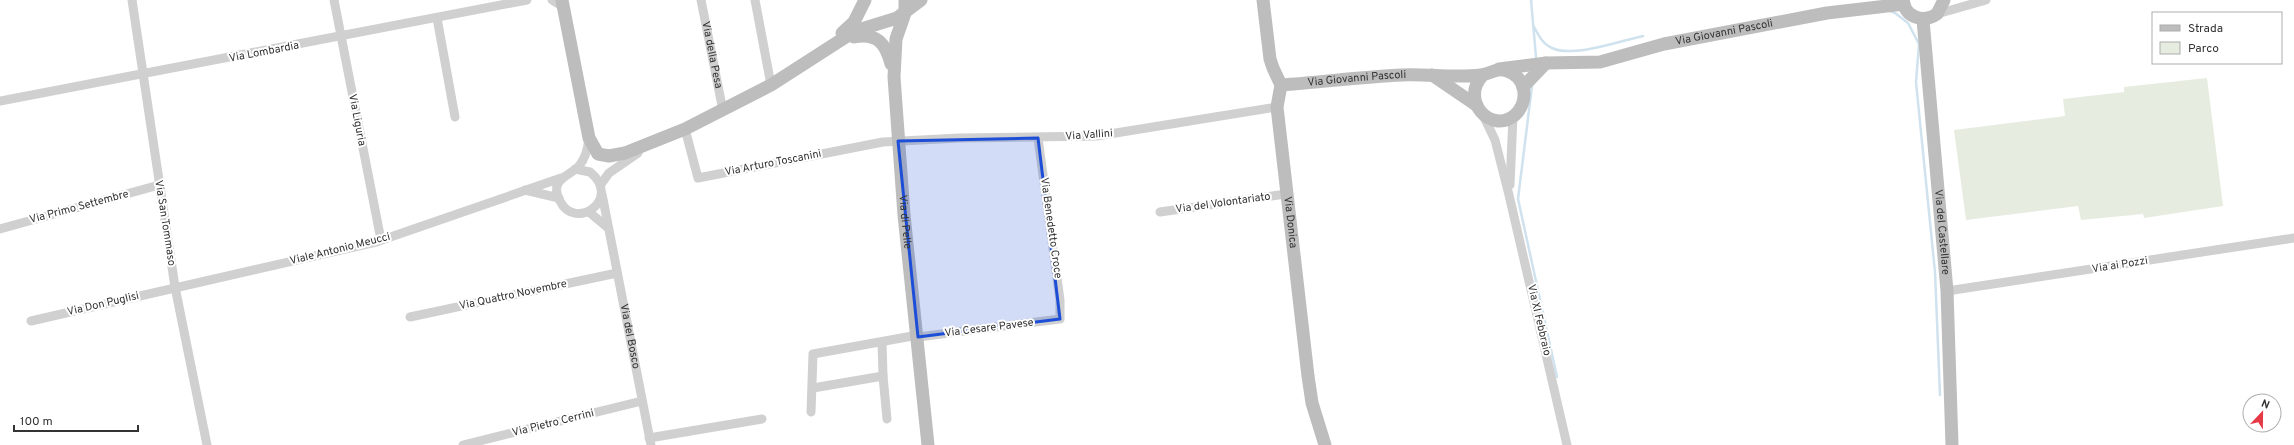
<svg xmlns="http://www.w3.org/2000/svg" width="2294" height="445" font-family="Overpass,sans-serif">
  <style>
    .green { fill: #e6ecdf }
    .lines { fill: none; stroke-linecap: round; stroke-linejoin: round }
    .stream { stroke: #cfe2ee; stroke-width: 2.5 }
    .street { stroke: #d0d0d0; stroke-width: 9 }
    .secondary { stroke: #bdbdbd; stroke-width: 13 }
    .marked { fill: #1d4ed8; fill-opacity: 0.2; stroke: #1d4ed8; stroke-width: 3; stroke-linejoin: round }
    .labels { text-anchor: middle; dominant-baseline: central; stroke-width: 4; stroke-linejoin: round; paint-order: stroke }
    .street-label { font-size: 11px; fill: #333; stroke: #fff }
  </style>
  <rect width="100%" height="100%" fill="#fff"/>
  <path class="green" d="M2207 78 2223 206 2144 218 2143 214 2081 220 2078 206 1966 220 1954 130 2065 116 2063 99 2124 92V87Z"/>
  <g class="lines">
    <path class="stream" d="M1531 0 1536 57
      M1890 11 1895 13 1908 23 1919 44 1916 82 1935 272 1940 395
      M1533 25C1538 34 1542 44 1552 48 1573 58 1620 41 1643 36
      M1532 86 1518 199 1557 377"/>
    <g class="street">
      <path d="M132 0 175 287 207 445"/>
      <path d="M334 0 381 240"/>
      <path d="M552 0 560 5 564 11"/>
      <path id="s1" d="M701 0 723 111"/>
      <path d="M755 0 771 85"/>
      <path d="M1937 14 1986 0"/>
      <path d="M437 18 455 117"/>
      <path d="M0 101 527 0"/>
      <path d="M1483 115 1495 140 1509 195 1567 445"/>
      <path d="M685 129 698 178 883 142 959 138 1097 136 1277 107"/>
      <path d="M575 169 590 172C623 199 575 232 560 201 548 179 570 176 579 166 586 158 588 148 589 138"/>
      <path d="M601 184 609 173 638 153"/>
      <path d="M1510 185 1513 116"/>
      <path d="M525 190 559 198"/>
      <path id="s2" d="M602 194 651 445"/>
      <path d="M589 212 607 227"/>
      <path d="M1160 212 1286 194"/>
      <path d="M0 229 159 185"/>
      <path d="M1947 291 2294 238"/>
      <path d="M410 317 617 273"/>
      <path d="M31 321 376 242 561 178"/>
      <path d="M918 337 1060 319V300L1038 138"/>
      <path d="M883 376 887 419"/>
      <path d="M813 388 883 376 882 342"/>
      <path d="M811 412 813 354 918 335"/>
      <path d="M649 438 762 419"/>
      <path d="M463 445 642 401"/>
    </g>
    <g class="secondary">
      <path d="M562 0 589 138 598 154 609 156 625 153 685 129 771 85 855 31 897 18 921 0"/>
      <path id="s3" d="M905 0V13L896 39 894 77 904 215 928 445"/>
      <path id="s4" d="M1263 0 1270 59 1273 68 1281 85 1277 107 1308 376 1312 403 1325 445"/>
      <path d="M1903 0C1905 18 1924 23 1937 14L1944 0"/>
      <path id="s5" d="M1923 20 1947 291 1952 445"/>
      <path d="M842 33 854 22 865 0"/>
      <path d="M854 37C877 32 886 44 891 64"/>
      <path id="s6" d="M1499 69 1546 63 1600 62 1664 44 1827 13 1904 4"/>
      <path d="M1432 75 1476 105"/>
      <path id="s7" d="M1281 85C1322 82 1362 77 1402 75 1428 74 1456 78 1481 75 1491 74 1496 67 1507 71 1527 77 1529 102 1515 115 1491 135 1459 100 1483 75"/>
      <path d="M1523 87 1546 63"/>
    </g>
  </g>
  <path class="marked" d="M1038 138 1060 319 918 337 898 141Z"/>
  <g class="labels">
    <g class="street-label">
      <text stroke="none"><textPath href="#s6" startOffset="229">Via Giovanni Pascoli</textPath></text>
      <text transform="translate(264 52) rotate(-11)">Via Lombardia</text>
      <text stroke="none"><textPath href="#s1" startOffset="56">Via della Pesa</textPath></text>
      <text stroke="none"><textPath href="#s7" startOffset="76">Via Giovanni Pascoli</textPath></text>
      <text transform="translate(357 120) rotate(79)">Via Liguria</text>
      <text transform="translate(1089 135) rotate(-4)">Via Vallini</text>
      <text transform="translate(773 163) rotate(-11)">Via Arturo Toscanini</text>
      <text transform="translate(1223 203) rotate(-8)">Via del Volontariato</text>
      <text transform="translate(79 207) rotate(-15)">Via Primo Settembre</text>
      <text stroke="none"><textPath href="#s3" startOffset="224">Via di Pelle</textPath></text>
      <text stroke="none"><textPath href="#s4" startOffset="226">Via Donica</textPath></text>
      <text transform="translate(165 223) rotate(81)">Via San Tommaso</text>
      <text transform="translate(1051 228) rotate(82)">Via Benedetto Croce</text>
      <text stroke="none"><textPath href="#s5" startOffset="213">Via del Castellare</textPath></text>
      <text transform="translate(340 249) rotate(-14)">Viale Antonio Meucci</text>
      <text transform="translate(2120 265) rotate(-9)">Via ai Pozzi</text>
      <text transform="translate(513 295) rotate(-12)">Via Quattro Novembre</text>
      <text transform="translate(103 304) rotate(-13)">Via Don Puglisi</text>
      <text transform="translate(1539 320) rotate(77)">Via XI Febbraio</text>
      <text transform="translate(989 328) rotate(-7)">Via Cesare Pavese</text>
      <text stroke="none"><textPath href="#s2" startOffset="145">Via del Bosco</textPath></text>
      <text transform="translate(553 423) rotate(-14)">Via Pietro Cerrini</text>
    </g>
  </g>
  <rect x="2152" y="12" width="130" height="52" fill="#ffffff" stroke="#adadad"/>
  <rect x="2160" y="25" width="20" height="6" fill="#bdbdbd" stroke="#adadad"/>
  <text x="2188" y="32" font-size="12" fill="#333333">Strada</text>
  <rect x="2160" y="42" width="20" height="12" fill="#e6ecdf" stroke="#adadad"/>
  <text x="2188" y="52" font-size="12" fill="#333333">Parco</text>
  <g transform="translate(2262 413) rotate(22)"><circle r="19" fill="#ffffff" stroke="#adadad"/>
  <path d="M0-3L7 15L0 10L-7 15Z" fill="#e63946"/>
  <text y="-6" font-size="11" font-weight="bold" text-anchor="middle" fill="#333333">N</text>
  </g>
  <path d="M14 425v6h124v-6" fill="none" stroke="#333333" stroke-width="2"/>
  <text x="20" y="425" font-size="12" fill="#333333" stroke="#ffffff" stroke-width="3" paint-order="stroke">100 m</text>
</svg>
